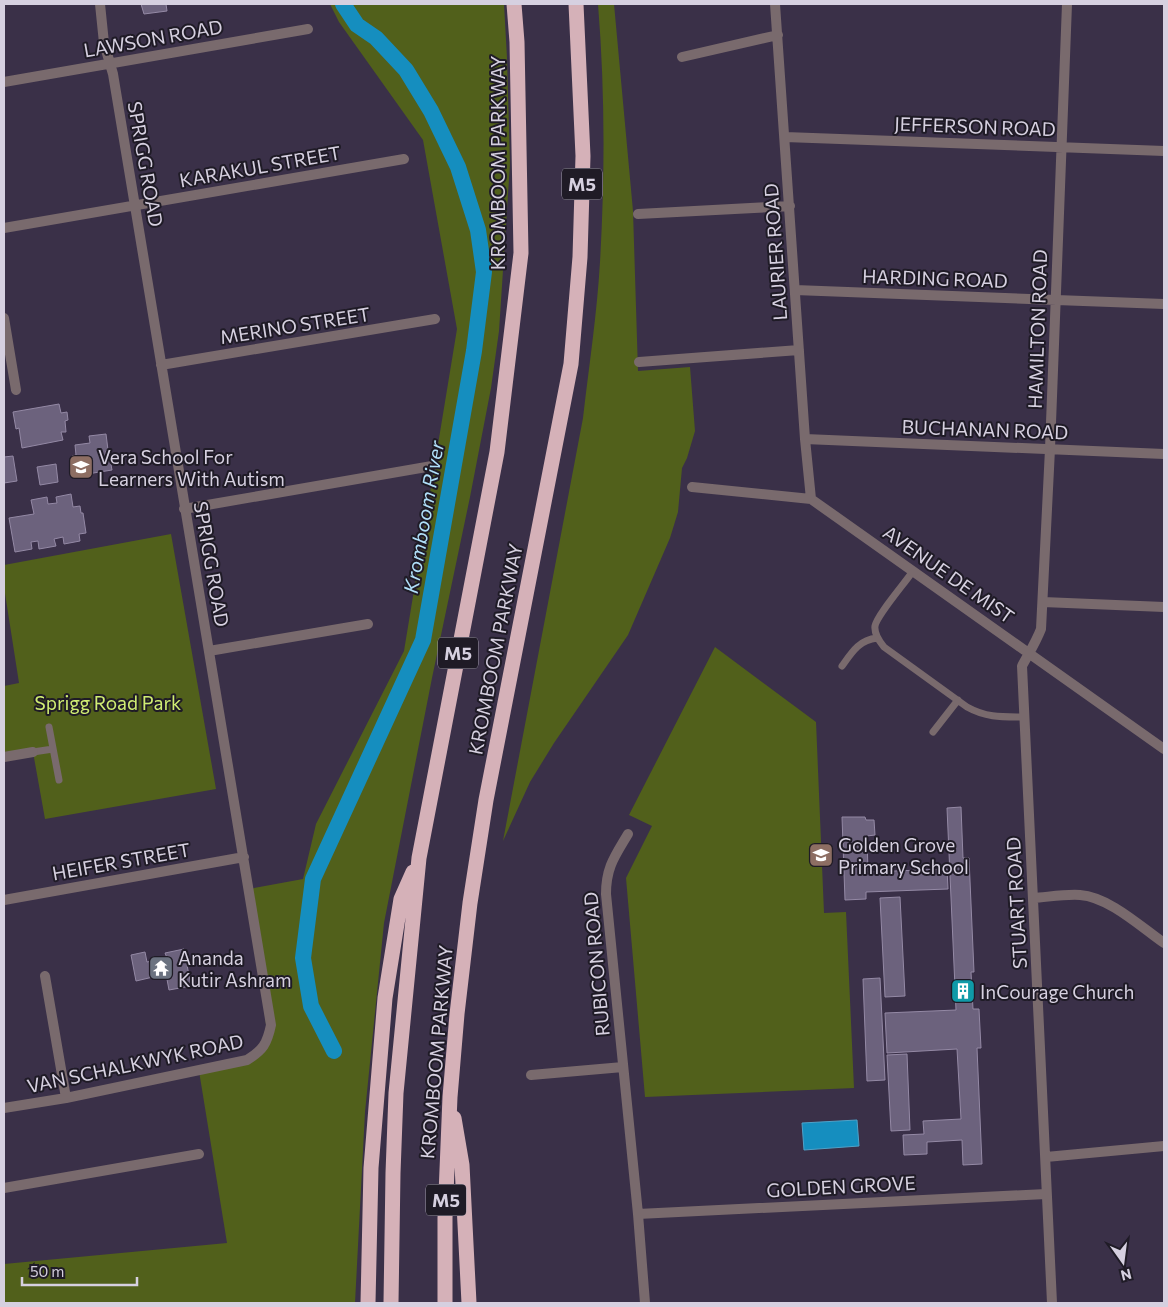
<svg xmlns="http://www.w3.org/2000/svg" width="1168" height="1307" font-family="Commissioner,sans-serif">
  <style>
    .green { fill: #51601b }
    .water { fill: #158ebf; stroke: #4fa2c9 }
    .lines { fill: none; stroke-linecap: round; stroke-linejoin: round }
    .canal { stroke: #158ebf; stroke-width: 16 }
    .building { fill: #6c627d; stroke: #9489a5 }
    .service { stroke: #796a6d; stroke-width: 7 }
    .minor { stroke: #796a6d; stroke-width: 10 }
    .motorway { stroke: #d5b1b8; stroke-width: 15 }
    .labels { text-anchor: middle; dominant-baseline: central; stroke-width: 4; stroke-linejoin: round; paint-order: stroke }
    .shield { fill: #1f1b26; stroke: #9f9aa8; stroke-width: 1 }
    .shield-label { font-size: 18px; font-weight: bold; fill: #d6d0e0 }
    .street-label { font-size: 19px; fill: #d6d0e0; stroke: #1f1b26 }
    .poi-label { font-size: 19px; fill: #d6d0e0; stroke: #1f1b26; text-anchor: start }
    .park-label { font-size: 19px; fill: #d0ed73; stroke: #1f1b26 }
    .water-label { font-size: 20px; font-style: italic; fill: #b0dff9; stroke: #1f1b26 }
  </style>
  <rect width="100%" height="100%" fill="#3a3048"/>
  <path class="green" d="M330 4H504L507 58 510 164 499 331 491 388 470 497 432 678 384 923 365 1112 355 1303H4V1264L227 1243 199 1071 247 1060 268 1040 249 889 303 879 316 824 404 651 457 329 423 140 339 22Z
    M598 4H614L633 211 638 371 690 367 695 431 687 458 682 468 678 512 670 538 628 635 554 743 530 782 503 841 583 418C589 366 597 314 600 262 605 176 605 90 598 4Z
    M171 534 216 789 45 819 33 752 4 757V686L19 683 4 587V565Z
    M715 647 816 722 824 913 846 912 854 1088 645 1097 626 878 652 826 629 815Z"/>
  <path class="water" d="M857 1120 859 1146 804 1150 802 1123Z"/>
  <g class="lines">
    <path class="canal" d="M334 1051 311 1006 303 958 313 879 423 640 474 351 484 272 478 230 458 167 431 111 406 70 376 38 357 25 343 4"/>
  </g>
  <path class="building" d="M141 4H166L167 11 144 14Z
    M59 404 61 413 67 412 68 420 65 421 66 432H61L63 440 22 448 19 428 16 429 13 412Z
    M106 434 108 450 106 451V454H109L112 470 75 476 72 456 76 455 75 445 90 443 89 436Z
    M13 456 17 481 4 483V457Z
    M56 464 58 482 40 485 37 467Z
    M71 494 73 507 80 506 81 513H83L86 533 79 534 80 541 64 544 63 537 54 539 56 546 39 549 38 541 31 542 32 549 15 552 9 518 34 514 31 500 47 497 48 504 57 503 56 497Z
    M961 807 963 858H969L974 972H971L973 1009H979L981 1048H977L982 1164 963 1165 962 1140 927 1142V1154L904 1155 903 1135 924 1134 923 1121 961 1119 957 1049 887 1053 885 1013 956 1010 947 808Z
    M842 817H865L866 820H874L875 835 867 836 868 872 947 869 948 889 866 892V899L845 900Z
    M900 897 905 996 885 997 880 898Z
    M184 949 191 986 169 990 166 974 136 981 131 955 145 952 147 962 167 958 165 953Z
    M880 978 885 1080 867 1081 863 979Z
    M907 1054 910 1130 891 1131 887 1055Z"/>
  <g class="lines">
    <path class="service" d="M913 571C905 583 877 615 875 626 874 634 879 641 884 647L967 707C987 718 1002 717 1024 717
      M842 666C852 652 859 640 877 638
      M49 727 59 780
      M933 732 958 700
      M33 752 53 749"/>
    <path class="minor" d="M775 4 805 439 811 499
      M682 57 778 35
      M4 82 308 29
      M785 137 1164 151
      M638 214 790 206
      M4 228 404 159
      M795 290 1164 304
      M4 318 16 390
      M639 362 799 350
      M161 365 435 319
      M805 439 1164 454
      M692 487 811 499 1164 749
      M184 509 432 466
      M1043 602 1164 607
      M209 651 368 624
      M4 757 33 752
      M628 834C615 856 606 867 606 894L638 1214 645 1303
      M1033 898C1048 897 1065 894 1080 895 1109 897 1141 927 1164 943
      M4 900 244 857
      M45 976 66 1098
      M531 1075 623 1067
      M4 1108 66 1098 247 1060C263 1050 267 1044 271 1025L135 206 113 74 104 43 100 4
      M1046 1157 1164 1146
      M4 1188 199 1154
      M638 1214 1046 1194
      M1052 1303 1022 666C1029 653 1036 642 1041 629L1050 449 1067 4"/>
    <path class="motorway" d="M454 1118 462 1165 469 1303
      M368 1303 371 1168 385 998 401 899 413 872
      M391 1303 393 1173 396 1093 419 858 497 452 521 253 517 42 514 4
      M445 1303V1218L450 1097 457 1014 470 903 486 800 571 364 580 257 583 156 576 4"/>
  </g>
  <defs>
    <symbol id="school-square" viewBox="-11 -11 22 22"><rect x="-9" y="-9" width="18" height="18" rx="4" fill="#8d6e63" stroke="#1f1b26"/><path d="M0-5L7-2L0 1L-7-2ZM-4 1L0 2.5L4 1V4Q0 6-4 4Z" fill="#fff"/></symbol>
    <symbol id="temple-square" viewBox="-11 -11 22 22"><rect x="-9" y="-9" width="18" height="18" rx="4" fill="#6b7280" stroke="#1f1b26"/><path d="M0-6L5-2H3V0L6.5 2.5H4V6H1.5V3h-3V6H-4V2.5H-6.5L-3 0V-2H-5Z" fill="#fff"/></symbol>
    <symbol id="building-square" viewBox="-11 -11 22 22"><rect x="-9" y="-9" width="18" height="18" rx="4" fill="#0f9aa8" stroke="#1f1b26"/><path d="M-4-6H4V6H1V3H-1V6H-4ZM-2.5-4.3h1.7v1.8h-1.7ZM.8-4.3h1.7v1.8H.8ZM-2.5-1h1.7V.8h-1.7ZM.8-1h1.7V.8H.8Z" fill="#fff"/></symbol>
  </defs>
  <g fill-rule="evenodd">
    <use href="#school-square" x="67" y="453" width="28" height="28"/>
    <use href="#school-square" x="807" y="841" width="28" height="28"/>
    <use href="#temple-square" x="147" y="954" width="28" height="28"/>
    <use href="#building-square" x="949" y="977" width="28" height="28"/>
  </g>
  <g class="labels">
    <g class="shield">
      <rect x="562" y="168.5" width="40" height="31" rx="4"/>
      <rect x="438" y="637.5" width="40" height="31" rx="4"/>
      <rect x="426" y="1184.5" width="40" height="31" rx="4"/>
    </g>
    <g class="shield-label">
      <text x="582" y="184">M5</text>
      <text x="458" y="653">M5</text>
      <text x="446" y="1200">M5</text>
    </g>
    <g class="street-label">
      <text transform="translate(153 38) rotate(-10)">LAWSON ROAD</text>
      <text transform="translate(975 126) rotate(2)">JEFFERSON ROAD</text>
      <text transform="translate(497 163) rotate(-90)">KROMBOOM PARKWAY</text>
      <text transform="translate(146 164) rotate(80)">SPRIGG ROAD</text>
      <text transform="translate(260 166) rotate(-10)">KARAKUL STREET</text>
      <text transform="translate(775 252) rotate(-94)">LAURIER ROAD</text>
      <text transform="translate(935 278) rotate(2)">HARDING ROAD</text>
      <text transform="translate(295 325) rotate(-9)">MERINO STREET</text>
      <text transform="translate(1037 329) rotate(-88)">HAMILTON ROAD</text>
      <text transform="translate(985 429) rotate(2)">BUCHANAN ROAD</text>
      <text transform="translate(212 564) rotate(80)">SPRIGG ROAD</text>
      <text transform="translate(949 574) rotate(35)">AVENUE DE MIST</text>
      <text transform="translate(495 649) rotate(-79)">KROMBOOM PARKWAY</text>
      <text transform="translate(121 861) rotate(-10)">HEIFER STREET</text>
      <text transform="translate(1016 903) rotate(-93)">STUART ROAD</text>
      <text transform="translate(596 964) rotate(-95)">RUBICON ROAD</text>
      <text transform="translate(436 1052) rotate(-85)">KROMBOOM PARKWAY</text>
      <text transform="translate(135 1063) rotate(-12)">VAN SCHALKWYK ROAD</text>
      <text transform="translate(841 1186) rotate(-3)">GOLDEN GROVE</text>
    </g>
    <g class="poi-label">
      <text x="98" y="456">Vera School For<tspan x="98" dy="22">Learners With Autism</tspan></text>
      <text x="838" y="844">Golden Grove<tspan x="838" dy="22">Primary School</tspan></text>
      <text x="178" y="957">Ananda<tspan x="178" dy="22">Kutir Ashram</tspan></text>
      <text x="980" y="991">InCourage Church</text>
    </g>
    <g class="park-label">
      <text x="108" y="702">Sprigg Road Park</text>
    </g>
    <g class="water-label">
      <text transform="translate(423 517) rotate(-80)">Kromboom River</text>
    </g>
  </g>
  <rect width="1168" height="1307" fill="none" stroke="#d6d0e0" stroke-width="10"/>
  <g transform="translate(1123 1262) rotate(166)" stroke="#1f1b26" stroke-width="4" paint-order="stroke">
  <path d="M0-4L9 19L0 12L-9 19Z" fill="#d6d0e0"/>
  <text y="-8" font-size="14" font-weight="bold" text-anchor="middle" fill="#d6d0e0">N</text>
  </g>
  <path d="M22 1277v8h115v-8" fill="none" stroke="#d6d0e0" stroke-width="2.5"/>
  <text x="30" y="1277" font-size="15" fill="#d6d0e0" stroke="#1f1b26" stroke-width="4" paint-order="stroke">50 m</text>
</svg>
